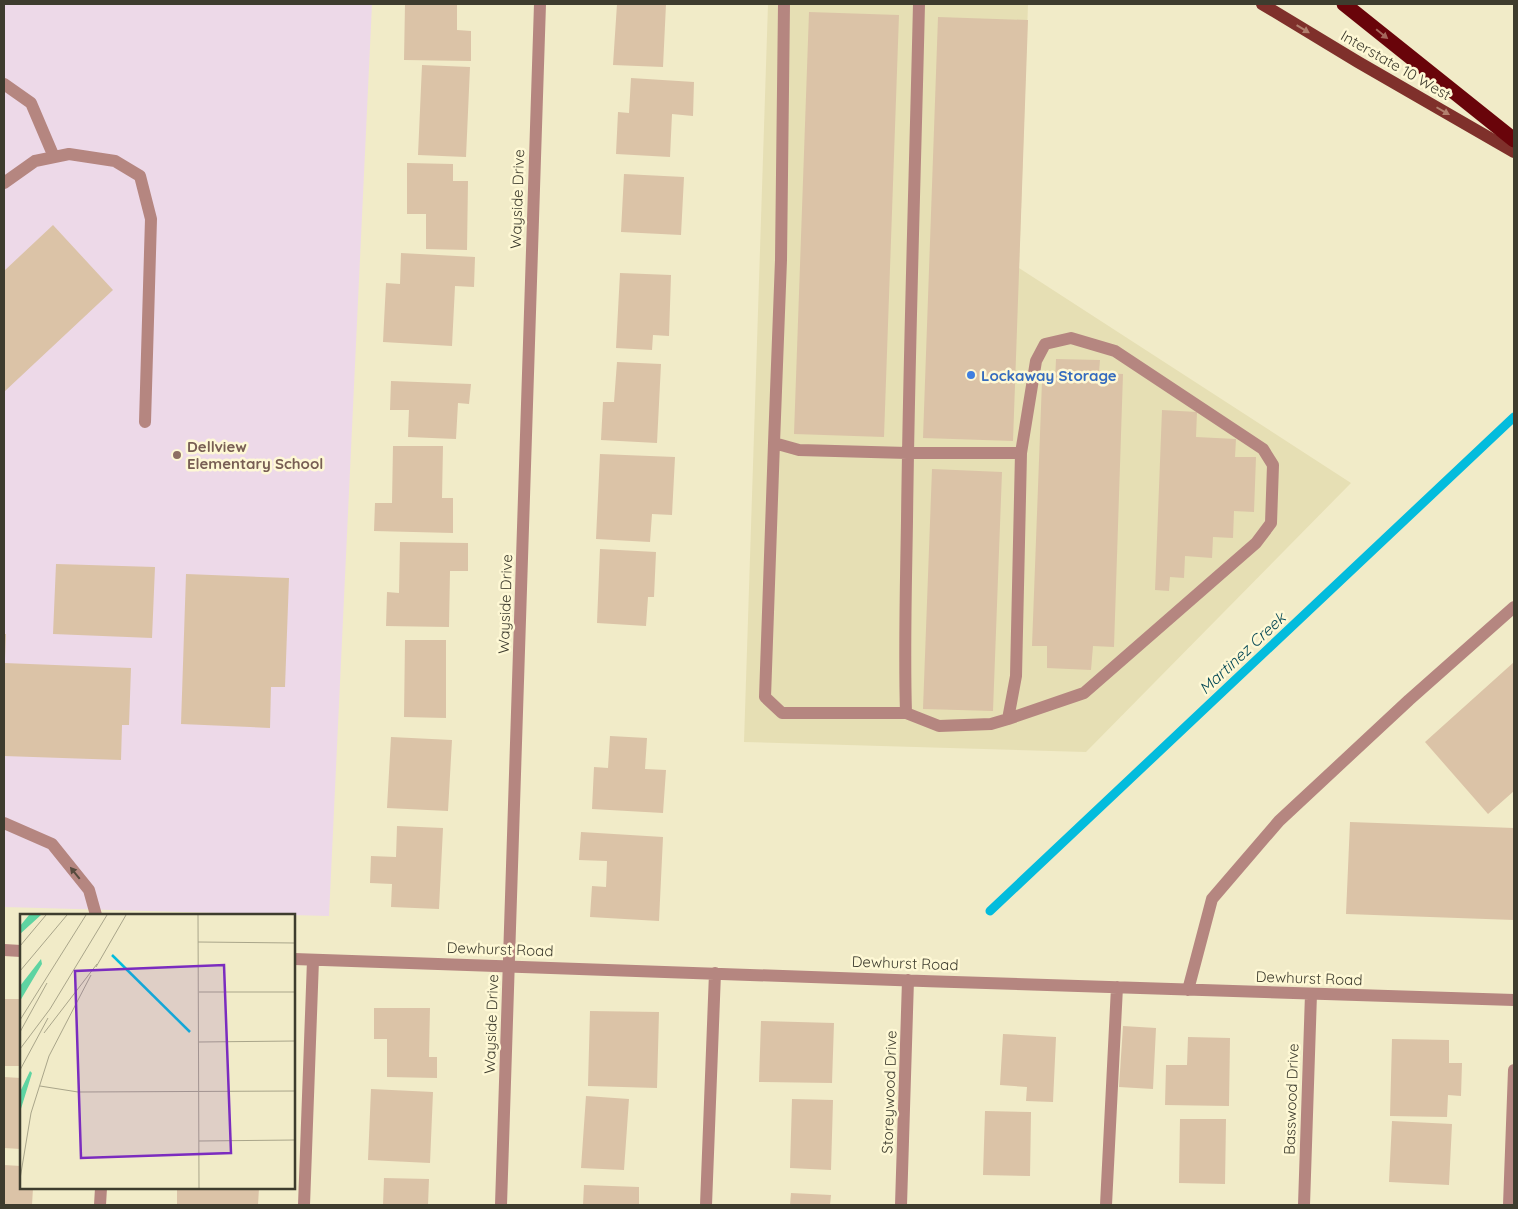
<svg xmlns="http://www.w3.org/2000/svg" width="1518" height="1209" font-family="Quicksand,sans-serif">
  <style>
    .built { fill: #e6dfb4 }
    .education { fill: #edd9e8 }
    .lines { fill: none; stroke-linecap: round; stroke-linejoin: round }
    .stream { stroke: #03bcdd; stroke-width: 9 }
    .building { fill: #dbc3a7 }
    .minor { stroke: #b58680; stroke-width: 12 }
    .major { stroke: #7f302b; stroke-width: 12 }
    .highway { stroke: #69040a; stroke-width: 15 }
    .oneway { fill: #b2806f }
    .oneway2 { fill: #a5665b }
    .oneway3 { fill: #564b3e }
    .shop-dot { fill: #3f7fe0; stroke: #fef8d5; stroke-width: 2 }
    .education-dot { fill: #8d6e63; stroke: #fef8d5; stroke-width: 2 }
    .labels { text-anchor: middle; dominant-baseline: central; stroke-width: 5; stroke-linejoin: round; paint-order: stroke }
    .street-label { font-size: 15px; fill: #3e3c2e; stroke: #fef8d5 }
    .shop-label { font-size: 15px; font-weight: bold; fill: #366cbe; stroke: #fef8d5; text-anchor: start }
    .education-label { font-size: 15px; font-weight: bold; fill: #785e54; stroke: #fef8d5; text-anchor: start }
    .water-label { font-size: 16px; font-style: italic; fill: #064956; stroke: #fef8d5 }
    .inset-river { fill: none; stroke: #03bcdd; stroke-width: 2.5 }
    .inset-road { fill: none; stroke: #a9a58a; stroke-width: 1 }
    .view { fill: #7b2cbf; fill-opacity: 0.15; stroke: #7b2cbf; stroke-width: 2.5 }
    .inset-edge { fill: none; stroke: #3e3c2e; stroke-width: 2.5 }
  </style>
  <rect width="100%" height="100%" fill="#f1ebc8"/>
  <path class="built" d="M768 4H1028L1019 268 1351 483 1086 752 744 742Z"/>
  <path class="education" d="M4 4H372L329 916 4 907Z"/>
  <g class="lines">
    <path class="stream" d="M990 911 1514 417"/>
  </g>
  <path class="building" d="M405 4H457V30L471 31V61L404 60Z
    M617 4H666L663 67 613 65Z
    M809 12 899 15 884 437 794 434Z
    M938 17 1028 20 1013 441 923 438Z
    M422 65 470 67 466 157 418 155Z
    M631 78 694 82 693 116 672 114 670 157 616 154 618 112 629 113Z
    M407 163 453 164V181H468L467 250 426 249V214H407Z
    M624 174 684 177 681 235 621 232Z
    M53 225 113 290 4 392V271Z
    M401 253 475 257 474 287 455 286 452 346 383 342 386 283 400 284Z
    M620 273 671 275 669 336 653 335 652 350 616 348Z
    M1056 359 1100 360 1099 373 1123 374 1114 647 1093 646 1091 670 1047 668V646H1032L1042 381 1055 382Z
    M617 362 661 364 657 443 601 440 603 402H614Z
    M391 381 471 384 469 404 458 403 456 439 408 437 409 410H390Z
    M1162 410 1197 412 1196 437 1236 439 1235 457H1256L1254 512 1234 511 1233 538 1213 537 1212 558 1185 556 1184 578 1170 577 1169 591 1155 590Z
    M393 446H443L442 498H453V533L374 531 375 503H392Z
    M600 454 675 457 672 515 652 514 650 542 596 539Z
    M932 469 1002 472 993 711 923 709Z
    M400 542 468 543V571H450L449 627 386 626 387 592 399 593Z
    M600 549 656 552 654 597H648L646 626 597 623Z
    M56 564 155 567 152 638 53 634Z
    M186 574 289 578 285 687H271L270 728 181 724Z
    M4 634H6L5 659H4Z
    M405 640H446V718L404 717Z
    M1514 662V791L1488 814 1425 742Z
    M4 663 131 668 129 725H122L121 760 4 756Z
    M610 736 647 738 645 769 666 770 663 813 592 809 594 767 608 768Z
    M391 737 452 740 448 811 387 808Z
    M1350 822 1514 828V920L1346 914Z
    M397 826 443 828 439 909 391 907 392 884 370 883 371 856 396 857Z
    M581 832 663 837 659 921 590 917 592 886 606 887 607 861 579 860Z
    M4 999H21V1066H4Z
    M374 1008H430L429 1057H437V1078L387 1077V1039H374Z
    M590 1011 659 1012 657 1088 588 1086Z
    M761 1021 834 1023 832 1083 759 1082Z
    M1123 1026 1156 1028 1153 1089 1119 1087Z
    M1003 1034 1056 1037 1053 1102 1026 1101 1027 1087 1000 1085Z
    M1188 1037 1230 1038 1229 1106 1165 1105 1166 1065H1187Z
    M1392 1039 1449 1040V1063H1462L1461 1096 1448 1095 1447 1117 1390 1116Z
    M4 1077 21 1078V1149L4 1148Z
    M371 1089 433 1092 430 1163 368 1160Z
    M586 1096 629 1099 624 1170 581 1168Z
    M792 1099 833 1100 831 1170 790 1168Z
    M985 1111 1031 1112 1030 1176 983 1175Z
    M1180 1119H1226L1225 1184 1179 1183Z
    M1392 1121 1452 1124 1449 1185 1389 1182Z
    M4 1165 21 1166V1188H33L32 1205H4Z
    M384 1178 429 1179 428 1205H383Z
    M584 1185 639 1187V1205H583Z
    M177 1188H259L258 1205H177Z
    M791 1193 831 1195 830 1205H790Z"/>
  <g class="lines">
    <path class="minor" d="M784 4 781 260 774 443 799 450 907 453H1021L1016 676 1008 719 991 724 939 726 906 713C904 649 906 585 907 521 909 348 915 176 919 4
      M4 84 31 103 54 157
      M4 183 35 161 69 154 115 161 140 176 151 219 145 422
      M774 443 765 697 782 713H906
      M1008 719 1084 693 1256 543 1271 523 1273 465 1263 449 1115 351 1071 338 1045 344 1036 361 1021 453
      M4 823 52 844 89 890 96 915
      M4 950 21 951
      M294 959C701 972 1107 989 1514 1000
      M1188 990 1212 899 1279 821 1409 700 1514 607
      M100 1205 101 1188
      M304 1205 313 960
      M501 1205 540 4
      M706 1205 715 973
      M901 1205 908 980
      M1106 1205 1117 987
      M1304 1205 1311 994
      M1509 1205 1514 1070"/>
    <path class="major" d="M1262 4 1358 62 1514 152"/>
    <path class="highway" d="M1344 4 1514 140"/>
  </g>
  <defs><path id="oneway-solid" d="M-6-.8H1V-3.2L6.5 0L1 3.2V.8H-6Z" transform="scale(1.25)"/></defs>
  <g class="oneway">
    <use href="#oneway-solid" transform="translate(1303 29) rotate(31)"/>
    <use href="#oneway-solid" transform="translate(1443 111) rotate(30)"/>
  </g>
  <use class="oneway2" href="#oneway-solid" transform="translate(1382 34) rotate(39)"/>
  <use class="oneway3" href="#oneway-solid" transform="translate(75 873) rotate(-129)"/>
  <circle class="shop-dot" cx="971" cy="375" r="5"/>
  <circle class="education-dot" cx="177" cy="455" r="5"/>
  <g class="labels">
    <g class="street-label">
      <text transform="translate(1396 65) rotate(30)">Interstate 10 West</text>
      <text transform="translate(517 199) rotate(-88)">Wayside Drive</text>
      <text transform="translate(505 604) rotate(-88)">Wayside Drive</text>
      <text transform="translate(500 949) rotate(2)">Dewhurst Road</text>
      <text transform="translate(905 963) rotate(2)">Dewhurst Road</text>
      <text transform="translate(1309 978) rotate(2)">Dewhurst Road</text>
      <text transform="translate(491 1024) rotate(-88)">Wayside Drive</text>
      <text transform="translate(889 1092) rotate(-88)">Storeywood Drive</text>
      <text transform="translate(1291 1099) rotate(-88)">Basswood Drive</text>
    </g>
    <g class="shop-label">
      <text x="981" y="375">Lockaway Storage</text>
    </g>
    <g class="education-label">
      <text x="187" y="446">Dellview<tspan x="187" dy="17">Elementary School</tspan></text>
    </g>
    <g class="water-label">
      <text transform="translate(1242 653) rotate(-43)">Martinez Creek</text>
    </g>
  </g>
  <g transform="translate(20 914)">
    <rect width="275" height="275" fill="#f1ebc8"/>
    <path d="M9 1H21L0 20V12ZM21 45 22 50 0 87V72ZM10 157 12 159 0 198V178Z" fill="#5ed4a2"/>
    <path class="inset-river" d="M92 41 170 118"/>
    <path class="inset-road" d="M178 1 179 274M178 28 275 29M0 32 26 1M76 53 106 1M0 57 47 1M179 78H275M0 106 66 1M0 118 27 69M24 119 77 50M179 128 275 127M0 135 30 95 87 1M0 156 28 104M20 172 58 178 275 177M179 227 275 226M0 265 11 199 29 142 71 61"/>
    <path class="view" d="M204 51 211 239 61 244 55 57Z"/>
    <rect width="275" height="275" class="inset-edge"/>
  </g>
  <rect width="1518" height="1209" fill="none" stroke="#3e3c2e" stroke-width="10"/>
</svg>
